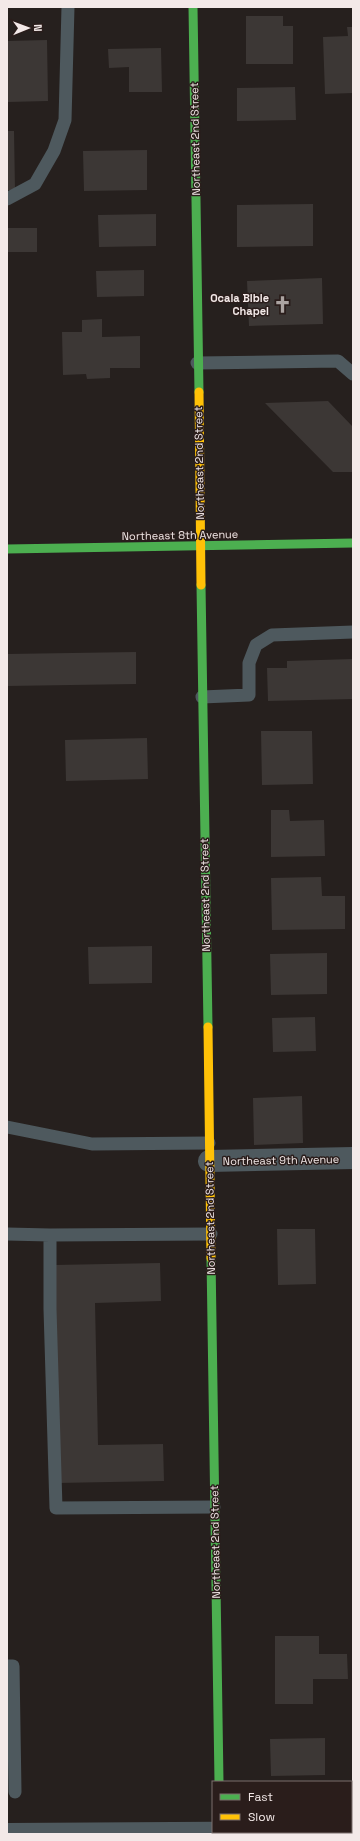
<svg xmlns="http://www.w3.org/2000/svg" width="360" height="1841" font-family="'Space Grotesk',sans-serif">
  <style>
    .building { fill: #3c3735 }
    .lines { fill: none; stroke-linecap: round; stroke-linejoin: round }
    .lane { stroke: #4e595e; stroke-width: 13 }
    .street { stroke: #4e595e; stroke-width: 22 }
    .fast { stroke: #4caf50; stroke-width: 9 }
    .slow { stroke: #ffc107; stroke-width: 9 }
    .labels { text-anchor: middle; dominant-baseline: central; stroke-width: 3; stroke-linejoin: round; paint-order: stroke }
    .street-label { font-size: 11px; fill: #f3e9e8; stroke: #2a1d1b }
    .poi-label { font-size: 11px; font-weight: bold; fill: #f3e9e8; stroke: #2a1d1b; text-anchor: end }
  </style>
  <rect width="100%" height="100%" fill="#26201e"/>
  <path class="building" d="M246 16H283V26H293V64H246Z
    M347 27H353V93L325 94 323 37 348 36Z
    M47 40 48 101 8 102 7 41Z
    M161 48 162 92H129V67L109 68 108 49Z
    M295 87 296 120 237 121V88Z
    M7 131H14L15 190H7Z
    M147 150V190L84 191 83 151Z
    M313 204V246L237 247V205Z
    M156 214V246L99 247 98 215Z
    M7 228H37V252H7Z
    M144 270V296L97 297 96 271Z
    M322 278 323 324 249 326 247 281Z
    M102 319V337L140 336V368H110V378L87 379 86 374 63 375 62 332H82V320Z
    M328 401 353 427V472H333L265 403Z
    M136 652V684L7 686V654Z
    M353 659V699L268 701 267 668H287V661Z
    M261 731H312L313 784 262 785Z
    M147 738 148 779 66 781 65 740Z
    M271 810H289L290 821 324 820 325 856 271 857Z
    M321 877 322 896H345V929L272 930 271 878Z
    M152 946V983L89 984 88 947Z
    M327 953V994L271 995 270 954Z
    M315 1017 316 1051 273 1052 272 1018Z
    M302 1096 303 1143 254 1145 253 1098Z
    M277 1229H315L316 1284 278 1285Z
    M160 1263 161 1301 95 1303 98 1445 163 1444 164 1481 57 1483 54 1265Z
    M275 1636H319V1654H347L348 1679H313V1704H275Z
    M325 1738V1775L271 1776 270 1739Z"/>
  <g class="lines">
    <path class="lane" d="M7 199 35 184 54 151 65 120 68 7
      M197 363 338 361 353 374
      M202 697 249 695V663L256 645 272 635 353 632
      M7 1127 92 1144 209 1143
      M7 1234 50 1235 211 1234
      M50 1235V1309L56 1508 214 1507
      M7 1666H13L15 1792"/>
    <path class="street" d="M209 1161 353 1158
      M351 1832H353
      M7 1834 326 1832"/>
    <path class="fast" d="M193 7 199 392
      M7 549 353 543
      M201 585 208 1027
      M211 1258 219 1782"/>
    <path class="slow" d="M199 392 201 585
      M208 1027 211 1258"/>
  </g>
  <defs>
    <symbol id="church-bare" viewBox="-9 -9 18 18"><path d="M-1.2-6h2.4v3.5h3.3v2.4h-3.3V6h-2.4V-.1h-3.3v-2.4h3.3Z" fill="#aba3a1" stroke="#2a1d1b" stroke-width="2.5" paint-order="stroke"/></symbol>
  </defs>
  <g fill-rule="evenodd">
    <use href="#church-bare" x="270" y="292" width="25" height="25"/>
  </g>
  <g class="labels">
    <g class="street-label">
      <text transform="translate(195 139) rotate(-91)">Northeast 2nd Street</text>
      <text transform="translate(199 463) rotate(-91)">Northeast 2nd Street</text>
      <text transform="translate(180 535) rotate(-1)">Northeast 8th Avenue</text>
      <text transform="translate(205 895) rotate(-91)">Northeast 2nd Street</text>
      <text transform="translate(281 1160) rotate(-1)">Northeast 9th Avenue</text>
      <text transform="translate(210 1218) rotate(-91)">Northeast 2nd Street</text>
      <text transform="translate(215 1542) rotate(-91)">Northeast 2nd Street</text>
    </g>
    <g class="poi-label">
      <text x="269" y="298">Ocala Bible<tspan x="269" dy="13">Chapel</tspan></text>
    </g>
  </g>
  <rect width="360" height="1841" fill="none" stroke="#f3e9e8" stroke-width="16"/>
  <rect x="212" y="1781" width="140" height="52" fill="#2a1d1b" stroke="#7a6f6d"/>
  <rect x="220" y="1794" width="20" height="6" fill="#4caf50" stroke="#7a6f6d"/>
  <text x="248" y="1801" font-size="12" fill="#f3e9e8">Fast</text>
  <rect x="220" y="1814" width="20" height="6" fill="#ffc107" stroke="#7a6f6d"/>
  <text x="248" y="1821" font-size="12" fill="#f3e9e8">Slow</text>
  <g transform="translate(28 28) rotate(89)" stroke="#2a1d1b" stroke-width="3" paint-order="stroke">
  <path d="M0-3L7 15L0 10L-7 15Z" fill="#f3e9e8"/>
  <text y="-6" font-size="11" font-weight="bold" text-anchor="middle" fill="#f3e9e8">N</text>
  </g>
</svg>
